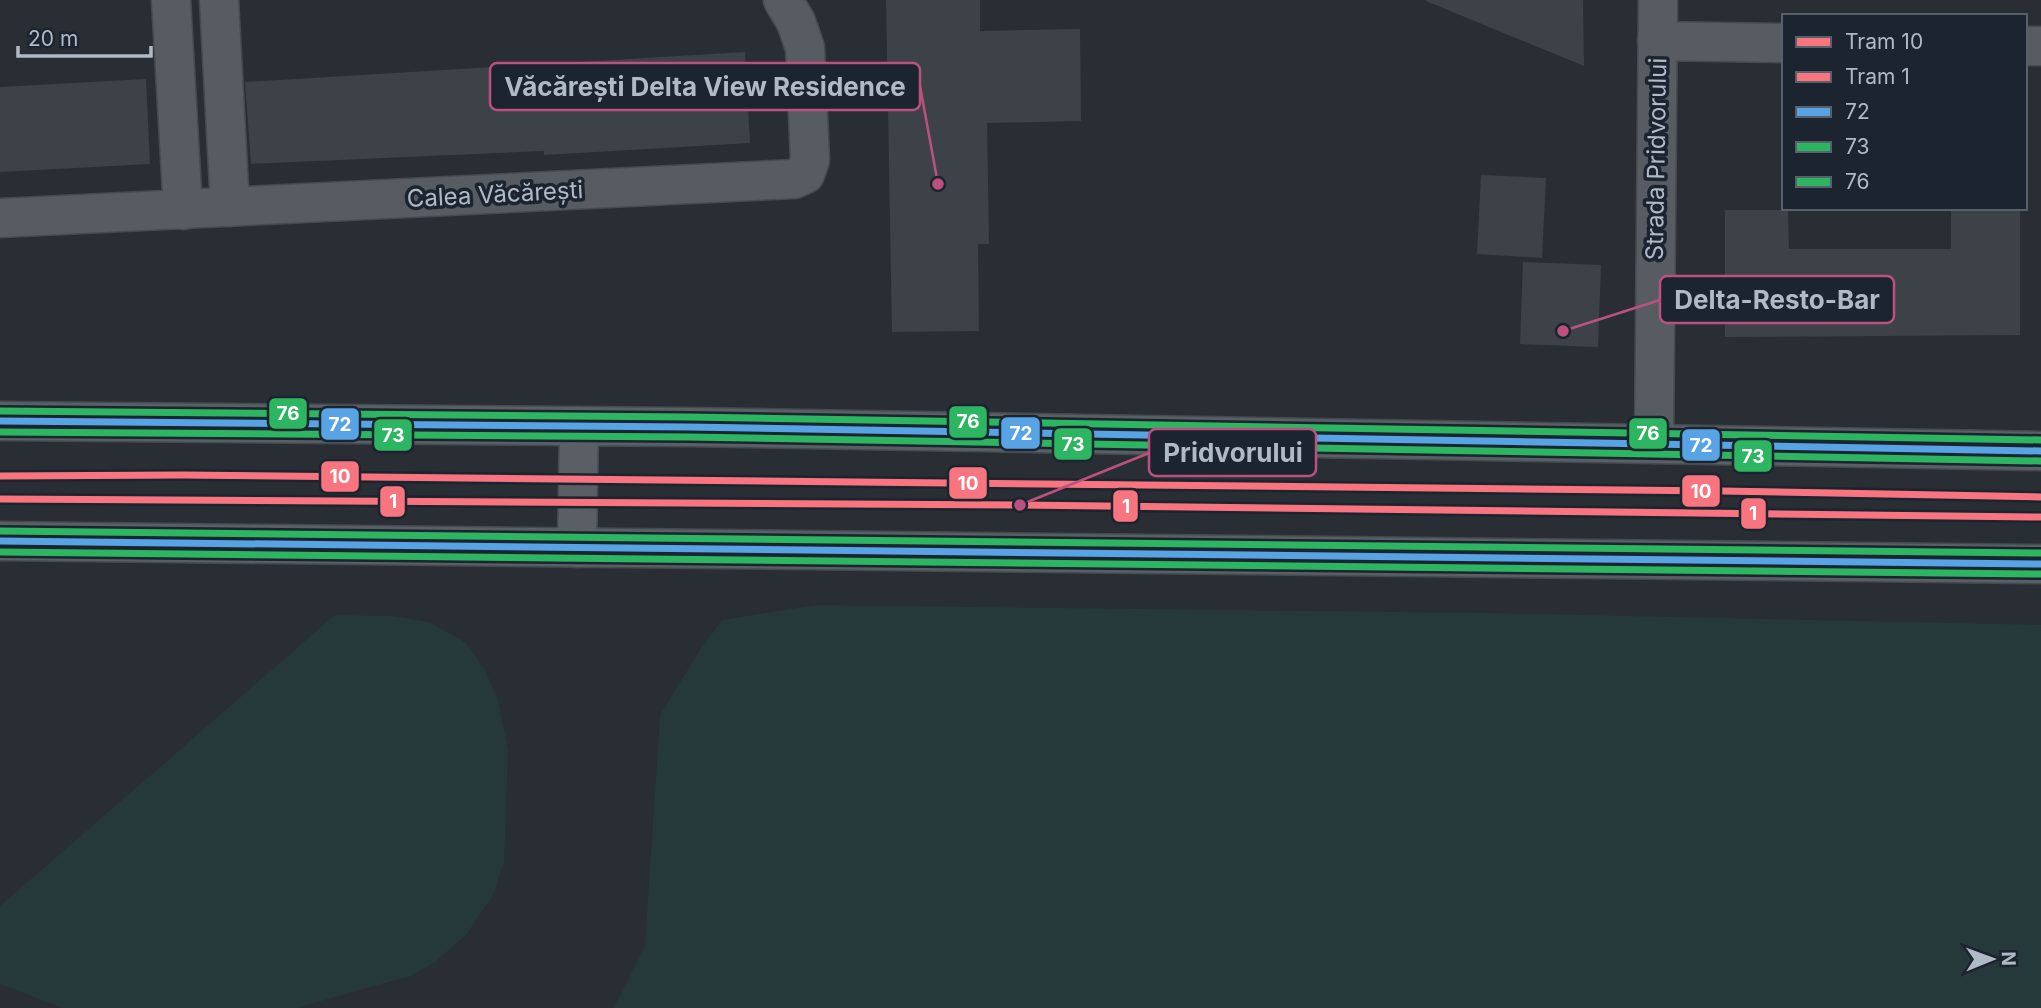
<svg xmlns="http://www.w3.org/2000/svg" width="2041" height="1008" font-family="Inter,sans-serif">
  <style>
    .green { fill: #25383a }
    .building { fill: #3d4248 }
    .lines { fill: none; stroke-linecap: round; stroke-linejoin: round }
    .minor-casing { stroke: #464a4f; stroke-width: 41 }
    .primary-casing { stroke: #454a51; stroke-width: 41 }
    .minor { stroke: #575c62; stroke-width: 38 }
    .primary { stroke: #595f64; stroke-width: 38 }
    .bus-1-casing { stroke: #1b242f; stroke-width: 12 }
    .bus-2-casing { stroke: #1b242f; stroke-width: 12 }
    .bus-3-casing { stroke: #1b242f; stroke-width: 12 }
    .bus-1 { stroke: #58a3e3; stroke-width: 7 }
    .bus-2 { stroke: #2db561; stroke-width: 7 }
    .bus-3 { stroke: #2db561; stroke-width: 7 }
    .tram-1-casing { stroke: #1b242f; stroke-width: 12 }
    .tram-2-casing { stroke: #1b242f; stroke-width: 12 }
    .tram-1 { stroke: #f8757f; stroke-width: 7 }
    .tram-2 { stroke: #f8757f; stroke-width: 7 }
    .labels { text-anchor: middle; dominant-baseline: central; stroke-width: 7; stroke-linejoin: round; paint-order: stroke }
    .street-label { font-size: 24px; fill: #b0bac6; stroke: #1b242f }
    .leader { fill: none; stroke: #bc5180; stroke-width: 2.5 }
    .callout-dot { fill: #bc5180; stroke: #1b242f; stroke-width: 2.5 }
    .callout { fill: #1b242f; stroke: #bc5180; stroke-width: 2.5 }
    .callout-label { font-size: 26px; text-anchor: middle; font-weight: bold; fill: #b0bac6 }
    .line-badge { stroke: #1b242f; stroke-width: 2.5 }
    .badge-label { font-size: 19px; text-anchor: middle; font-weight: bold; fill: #fff }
  </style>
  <rect width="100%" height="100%" fill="#282e34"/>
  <path class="green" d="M816 605 1489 613 2041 625V1008H614L645 945 660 715 698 653 722 620Z
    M335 615 391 616 429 622 466 643 485 670 498 700 508 749 504 862 493 895 466 935 434 963 410 976 296 1008H63L0 984V906Z"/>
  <path class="building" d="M886 0H980V31L1080 29 1081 121 987 123 989 244H978L979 331 892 332Z
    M1426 0H1583L1584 66 1426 1Z
    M745 52 750 143 544 155V151L251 164 245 82Z
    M146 79 150 164 0 172V87Z
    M1481 175 1546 178 1542 258 1477 254Z
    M1951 208H2020V335L1725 337V210H1788L1789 249H1951Z
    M1523 262 1601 265 1598 347 1520 344Z"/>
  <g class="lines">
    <defs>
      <path id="minor" d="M171 0 183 210
        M219 0 230 207
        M1657 41 1784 43
        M2025 46H2041
        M0 218 794 179 805 174 810 160 805 48 796 22 783 0
        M1654 444 1658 0"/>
      <path id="primary" d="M0 421 689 427 2041 451
        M0 541 2041 564
        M577 548 579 426"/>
    </defs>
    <use href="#minor" class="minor-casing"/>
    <use href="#primary" class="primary-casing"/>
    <use href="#minor" class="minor"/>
    <use href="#primary" class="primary"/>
    <defs>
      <path id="bus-1" d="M0 421 689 427 2041 451
        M0 541 2041 564"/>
      <path id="bus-2" d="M0 432 689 437 2041 461
        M0 552 2041 574"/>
      <path id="bus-3" d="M0 411 689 417 2041 440
        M0 531 2041 553"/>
    </defs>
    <use href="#bus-1" class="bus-1-casing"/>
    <use href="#bus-2" class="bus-2-casing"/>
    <use href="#bus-3" class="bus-3-casing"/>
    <use href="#bus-1" class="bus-1"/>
    <use href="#bus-2" class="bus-2"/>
    <use href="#bus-3" class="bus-3"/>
    <defs>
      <path id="tram-1" d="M0 476 183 475 1722 491 2041 497"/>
      <path id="tram-2" d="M0 499 1020 505 2041 517"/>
    </defs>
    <use href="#tram-1" class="tram-1-casing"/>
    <use href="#tram-2" class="tram-2-casing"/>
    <use href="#tram-1" class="tram-1"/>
    <use href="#tram-2" class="tram-2"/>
  </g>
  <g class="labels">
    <g class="street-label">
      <text transform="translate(1656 159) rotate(-89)">Strada Pridvorului</text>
      <text transform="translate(495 194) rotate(-3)">Calea Văcărești</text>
    </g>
  </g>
  <path class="leader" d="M938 184L920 86M1563 331L1660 300M1020 505L1149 453"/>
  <g class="callout-dot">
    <circle cx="938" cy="184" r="7"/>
    <circle cx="1563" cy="331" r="7"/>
    <circle cx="1020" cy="505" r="7"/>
  </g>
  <g class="callout">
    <rect x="490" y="63" width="430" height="47" rx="7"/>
    <rect x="1660" y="276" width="234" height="47" rx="7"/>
    <rect x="1149" y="429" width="167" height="47" rx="7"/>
  </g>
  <g class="callout-label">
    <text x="705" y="96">Văcărești Delta View Residence</text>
    <text x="1777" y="309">Delta-Resto-Bar</text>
    <text x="1233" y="462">Pridvorului</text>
  </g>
  <g class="line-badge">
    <rect x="268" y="397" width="40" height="33" rx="7" fill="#2db561"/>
    <rect x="948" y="405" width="40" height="34" rx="7" fill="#2db561"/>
    <rect x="320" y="407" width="40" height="34" rx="7" fill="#58a3e3"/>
    <rect x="1000" y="416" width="41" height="34" rx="7" fill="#58a3e3"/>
    <rect x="1628" y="417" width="40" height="33" rx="7" fill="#2db561"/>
    <rect x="373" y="418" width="40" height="34" rx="7" fill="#2db561"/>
    <rect x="1053" y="427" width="40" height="34" rx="7" fill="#2db561"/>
    <rect x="1681" y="428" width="40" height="34" rx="7" fill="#58a3e3"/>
    <rect x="1733" y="439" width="40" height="34" rx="7" fill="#2db561"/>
    <rect x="320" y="460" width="40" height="33" rx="7" fill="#f8757f"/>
    <rect x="948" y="466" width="40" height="34" rx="7" fill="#f8757f"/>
    <rect x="1681" y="474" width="40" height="34" rx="7" fill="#f8757f"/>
    <rect x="379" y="485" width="27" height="33" rx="7" fill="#f8757f"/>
    <rect x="1112" y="489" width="27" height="34" rx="7" fill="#f8757f"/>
    <rect x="1740" y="497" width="27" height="33" rx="7" fill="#f8757f"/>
  </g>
  <g class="badge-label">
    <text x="288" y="420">76</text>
    <text x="968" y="428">76</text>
    <text x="340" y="431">72</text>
    <text x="1021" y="440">72</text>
    <text x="1648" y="440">76</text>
    <text x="393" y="442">73</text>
    <text x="1073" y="451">73</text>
    <text x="1701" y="452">72</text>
    <text x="1753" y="463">73</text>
    <text x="340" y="483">10</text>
    <text x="968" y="490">10</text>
    <text x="1701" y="498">10</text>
    <text x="393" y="508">1</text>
    <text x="1126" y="513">1</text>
    <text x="1753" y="520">1</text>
  </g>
  <rect x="1782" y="14" width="245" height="196" fill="#1b242f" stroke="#57606b" stroke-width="2"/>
  <rect x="1796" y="37" width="35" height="10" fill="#f8757f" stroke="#57606b" stroke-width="2"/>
  <text x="1845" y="49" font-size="21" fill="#b0bac6">Tram 10</text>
  <rect x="1796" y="72" width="35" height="10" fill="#f8757f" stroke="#57606b" stroke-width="2"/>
  <text x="1845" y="84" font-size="21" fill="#b0bac6">Tram 1</text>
  <rect x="1796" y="107" width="35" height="10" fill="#58a3e3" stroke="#57606b" stroke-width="2"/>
  <text x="1845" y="119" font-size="21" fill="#b0bac6">72</text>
  <rect x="1796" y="142" width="35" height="10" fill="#2db561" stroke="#57606b" stroke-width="2"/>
  <text x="1845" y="154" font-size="21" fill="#b0bac6">73</text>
  <rect x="1796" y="177" width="35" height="10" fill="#2db561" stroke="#57606b" stroke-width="2"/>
  <text x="1845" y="189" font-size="21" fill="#b0bac6">76</text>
  <g transform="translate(1992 959) rotate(89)" stroke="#1b242f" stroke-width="5" paint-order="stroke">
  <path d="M0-5L12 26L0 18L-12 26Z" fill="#b0bac6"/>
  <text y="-10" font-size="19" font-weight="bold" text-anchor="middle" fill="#b0bac6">N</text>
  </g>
  <path d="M18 46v10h133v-10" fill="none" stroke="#b0bac6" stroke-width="3.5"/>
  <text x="28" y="46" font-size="21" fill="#b0bac6" stroke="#1b242f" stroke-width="5" paint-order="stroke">20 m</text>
</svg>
